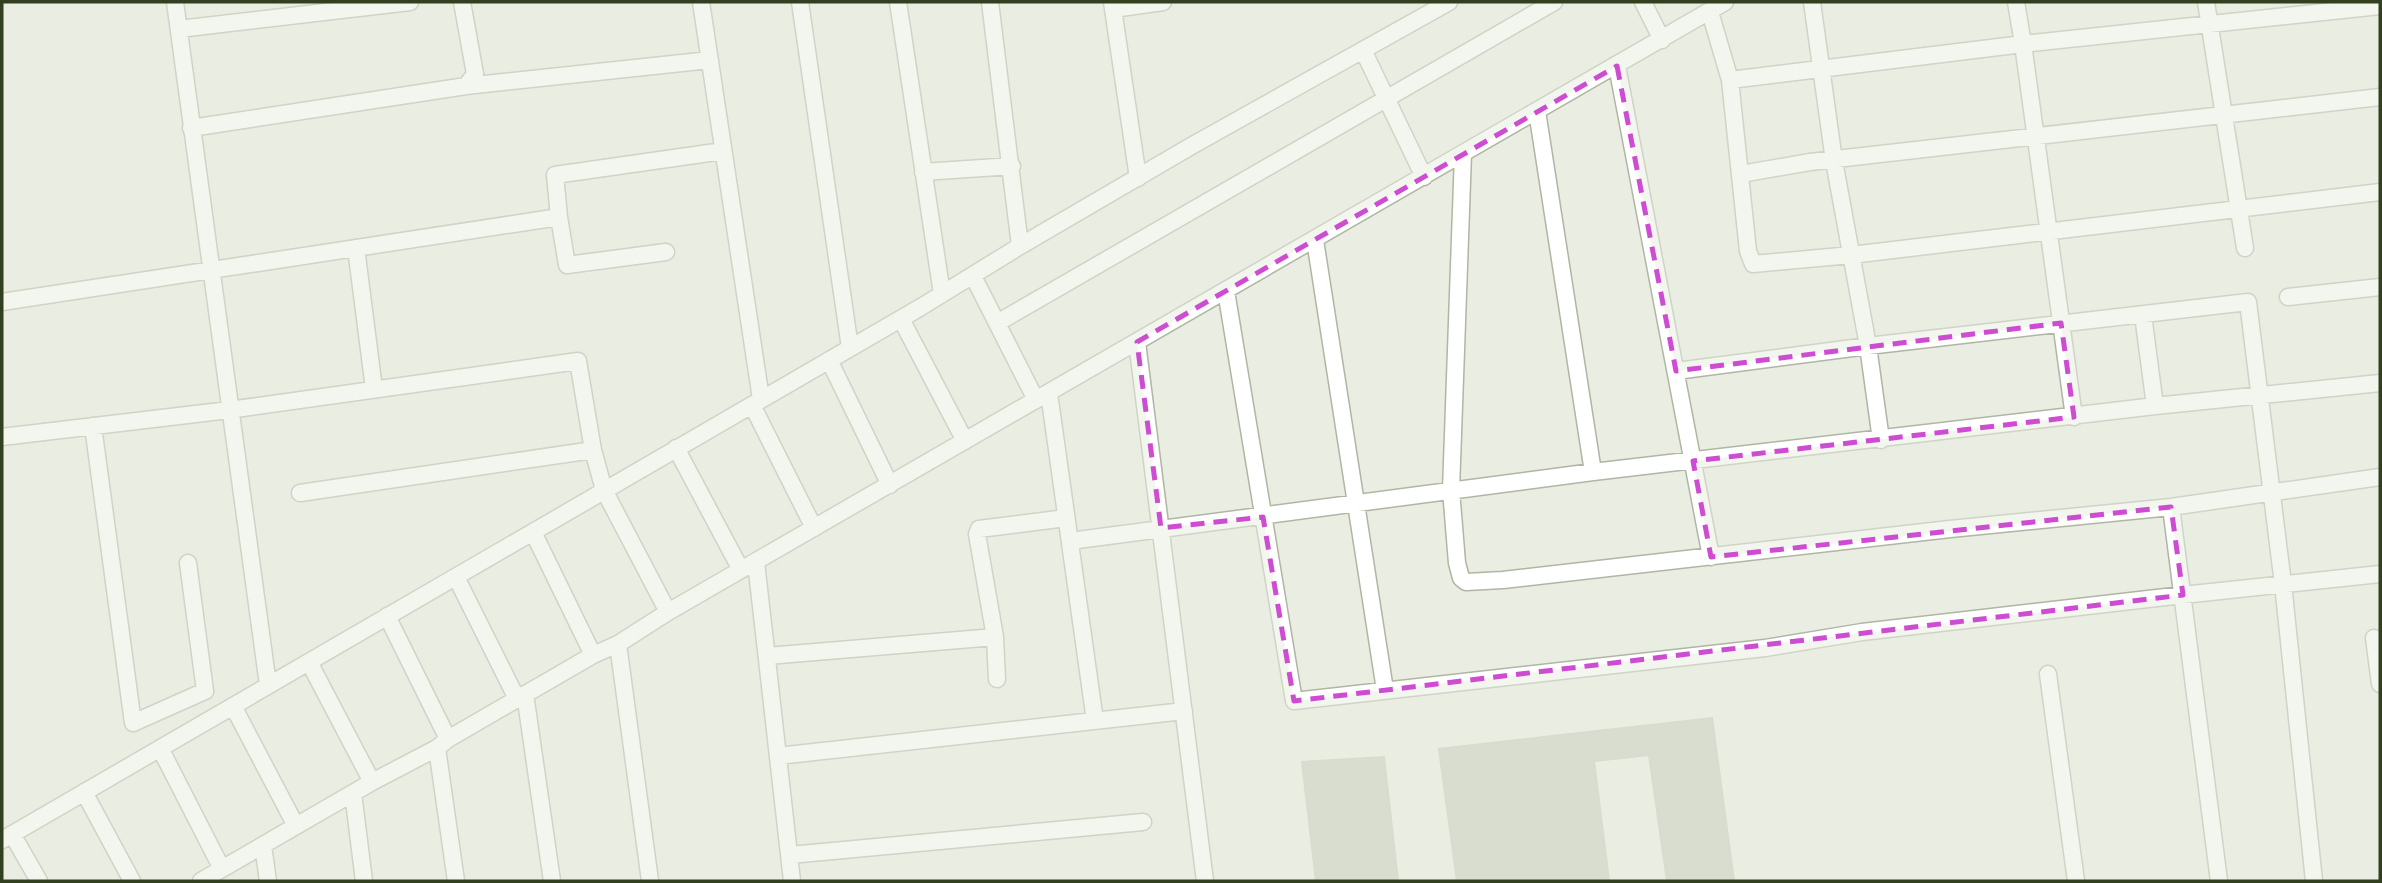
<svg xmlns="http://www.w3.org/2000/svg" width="2382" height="883" font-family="Jost,sans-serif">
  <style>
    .building { fill: #c6cbb9; stroke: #c2c7b3; stroke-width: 2 }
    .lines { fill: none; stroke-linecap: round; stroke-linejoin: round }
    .minor-casing { stroke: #afb6a3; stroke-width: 19 }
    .minor { stroke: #fff; stroke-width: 16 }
    .marked { fill: none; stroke: #cd4cd2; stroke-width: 5; stroke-dasharray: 14 9; stroke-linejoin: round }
  </style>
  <rect width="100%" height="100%" fill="#eaede1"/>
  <path class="building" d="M1712 718 1734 881H1667L1649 755 1594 761 1609 881H1457L1439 749Z
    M1384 757 1398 881H1316L1302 762Z"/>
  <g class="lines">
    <defs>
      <path id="minor" d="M175 2 268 685
        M701 2 761 399
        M800 2 850 348
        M898 2 942 294
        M990 2 1020 246
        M1112 2 1138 178
        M1643 2 1662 40
        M1812 2 1834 161 1868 346 1881 440
        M2016 2 2023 44 2380 6
        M2206 2 2245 248
        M1113 9 1163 2
        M1710 12 1730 80 1748 251 1753 264 1851 255 2380 192
        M179 29 410 2
        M1363 50 1424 177
        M1617 66 1711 557
        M1730 80 2023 44 2074 417
        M466 86 710 60
        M1537 111 1593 472
        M191 128 466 86 475 74 462 2
        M1463 154 1451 490 1457 563 1461 578 1466 582 1503 580 1950 529 2171 507 2380 477
        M923 172 1012 166
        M1741 174 1810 162 2380 97
        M559 217 567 265 666 252
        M1315 240 1385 690
        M356 248 374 389
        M973 276 1036 400
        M1226 291 1294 701 1765 648 1862 632 2183 595 2380 574
        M2288 297 2380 287
        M2 302 559 217 555 175 723 151
        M2143 315 2155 406
        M901 319 965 441
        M997 323 1554 2
        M1137 342 1205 881
        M829 360 890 485
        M1676 371 1868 346 2248 302 2283 584 2314 881
        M1049 393 1095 721
        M752 405 814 528
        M93 426 133 723 205 691 188 563
        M2 437 229 410 578 361 593 450 604 490 668 612
        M676 448 741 570
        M300 493 593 450
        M2171 507 2219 881
        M533 532 593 655
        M1070 541 1593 472 2155 406 2380 383
        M756 562 792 881
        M456 577 517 699
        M387 616 448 739
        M995 637 997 679
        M2374 638 2380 684
        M618 644 650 881
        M767 656 995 637 977 534 979 529 1066 518
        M309 662 372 782
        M2048 674 2076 881
        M525 694 552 881
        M233 706 296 826
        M160 748 222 869
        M437 748 456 881
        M778 756 1184 711
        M84 792 132 881
        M353 793 364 881
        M12 834 39 881
        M2 840 921 307 1020 246 1193 145 1449 2
        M263 845 268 881
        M790 855 1143 822
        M201 881 372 782 437 748 448 739 593 655 618 644 668 612 1725 2"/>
    </defs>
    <use href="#minor" class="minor-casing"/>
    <use href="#minor" class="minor"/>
  </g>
  <path d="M0 0H2382V883H0ZM1617 66 1676 371 2061 323 2074 417 1693 461 1711 557 2171 507 2183 595 1294 701 1263 517 1161 528 1137 342Z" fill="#eaede1" fill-opacity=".55" fill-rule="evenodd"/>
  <path class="marked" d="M1617 66 1676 371 2061 323 2074 417 1693 461 1711 557 2171 507 2183 595 1294 701 1263 517 1161 528 1137 342Z"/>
  <rect width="2382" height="883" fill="none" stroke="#324020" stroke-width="7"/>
</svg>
